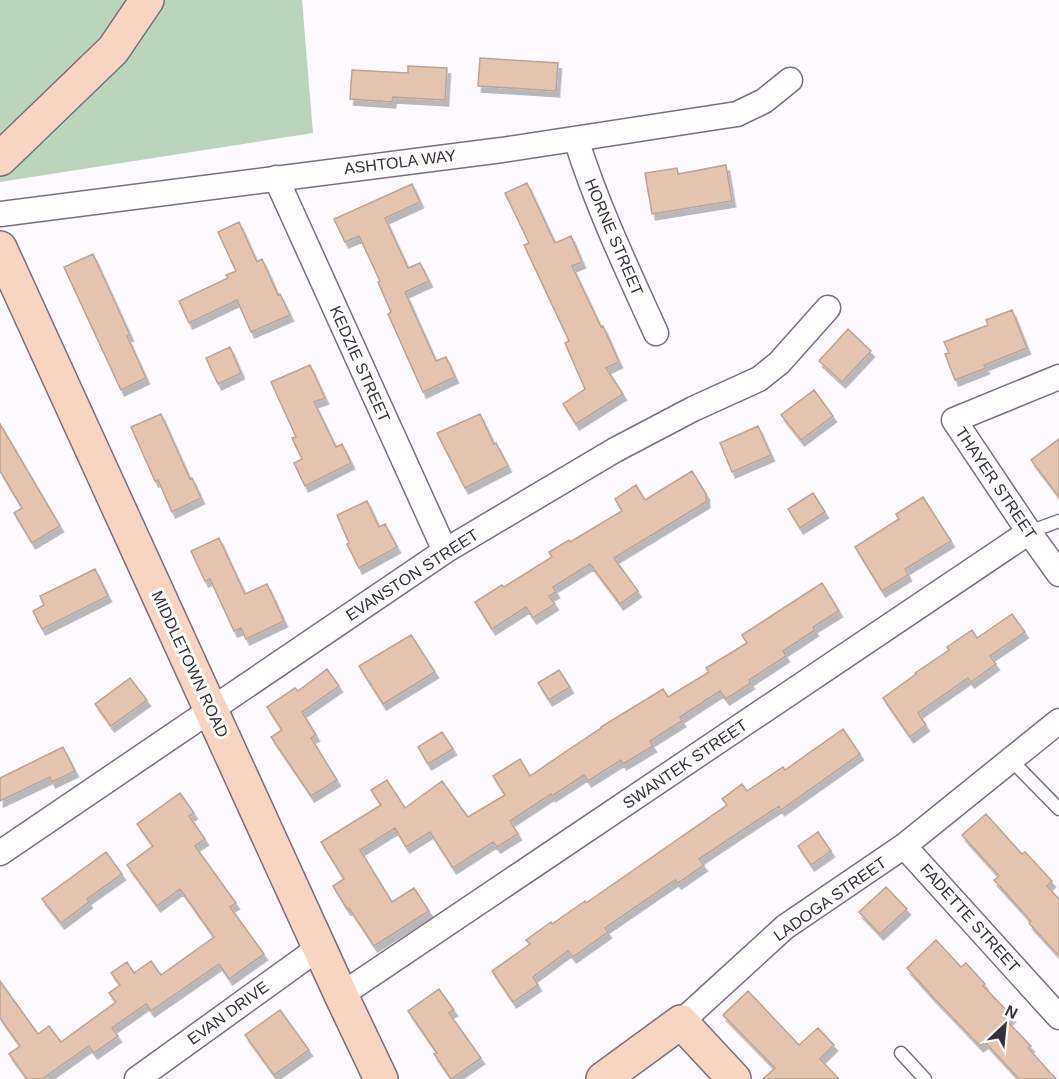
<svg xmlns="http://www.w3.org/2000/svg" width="1059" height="1079" font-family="Helvetica,sans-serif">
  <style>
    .green { fill: #bbd5bd }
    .building { fill: #e5c4af; stroke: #baa495; stroke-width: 1.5; filter: url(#shadow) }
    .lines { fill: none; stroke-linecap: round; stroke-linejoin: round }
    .lane-casing { stroke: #7b6e82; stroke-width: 15 }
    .street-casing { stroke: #7b6e82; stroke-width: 27 }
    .secondary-casing { stroke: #7b6e82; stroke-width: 36 }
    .lane { stroke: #fff; stroke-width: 12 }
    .street { stroke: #fff; stroke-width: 24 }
    .secondary { stroke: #f8d5c1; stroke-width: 33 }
    .labels { text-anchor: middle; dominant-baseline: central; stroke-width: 6; stroke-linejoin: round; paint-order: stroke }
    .street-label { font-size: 16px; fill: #363038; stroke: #fff }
  </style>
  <defs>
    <filter id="shadow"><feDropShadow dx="3.5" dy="6" stdDeviation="0" flood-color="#0004"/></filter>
  </defs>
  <rect width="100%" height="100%" fill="#fdfaff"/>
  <path class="green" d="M0 0H302L313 133 0 182Z"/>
  <path class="building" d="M480 58 558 63 556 91 478 86Z
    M408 66 447 68 445 100 393 97 392 102 350 99 352 70 408 73Z
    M726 165 732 201 652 214 645 173 677 168 678 174Z
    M527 183 555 243 571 236 582 262 572 266 601 327 603 326 619 362 606 368 623 394 576 424 563 404 585 389 565 343 569 341 524 245 529 243 505 193Z
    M412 184 420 202 385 218 408 268 420 263 429 281 405 292 436 361 446 357 455 377 423 392 388 314 391 312 378 282 380 281 359 236 345 242 334 219Z
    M239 222 257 262 262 259 278 295 280 294 290 315 251 332 237 300 189 323 179 301 228 278 226 275 236 271 218 232Z
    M93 254 130 335 127 336 146 378 121 390 64 267Z
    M1012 310 1027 348 984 365 986 368 955 380 945 354 949 353 944 342 988 325 986 320Z
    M848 329 871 351 842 382 819 361Z
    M230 347 241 373 218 384 206 358Z
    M310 365 325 398 314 402 336 447 342 444 351 463 305 486 294 463 302 459 292 438 296 437 271 382Z
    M814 390 833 416 801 440 781 415Z
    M161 414 190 479 192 478 201 498 172 512 158 480 155 481 131 427Z
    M480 414 494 444 496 443 508 466 465 488 437 433Z
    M0 424 60 526 32 543 14 513 22 508 0 471Z
    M758 426 771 455 732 472 720 443Z
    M1059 439V497L1031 460Z
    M692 471 706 494V502L614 558 638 591 620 604 590 564 553 587 556 592 549 596 555 604 533 618 526 607 492 629 475 602 502 585 504 587 552 557 549 552 569 540 570 542 622 511 615 499 636 485 645 500Z
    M813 493 825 512 800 528 788 509Z
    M923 497 951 541 905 569 908 575 882 591 855 547 899 519 896 514Z
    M367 501 379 527 385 524 397 547 359 568 347 544 349 543 337 515Z
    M219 538 245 594 267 584 284 621 246 639 241 628 234 631 210 579 205 581 191 551Z
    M95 569 108 596 42 629 33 611 44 605 40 596Z
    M822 583 839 611 813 627 815 630 783 651 786 656 749 680 751 683 726 699 720 691 680 717 682 721 650 741 653 746 623 764 621 760 588 781 584 775 552 796 551 794 510 821 518 834 497 847 493 842 453 868 430 832 406 847 395 828 360 850 392 902 414 888 429 911 374 946 349 908 347 909 333 886 344 879 321 842 381 805 371 790 387 780 405 808 442 781 468 817 505 795 493 776 520 759 530 776 568 750 601 728V727L663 689 668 697 709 672 706 668 747 643 742 635Z
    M1012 614 1025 632 990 656 996 664 971 682 968 678 918 713 926 725 910 737 883 698 916 674 915 673 949 650 947 647 972 630 977 638Z
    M411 635 435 672 383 704 359 666Z
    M327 669 339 686 302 712 316 735 311 738 337 780 311 796 271 737 282 730 267 707 295 688 298 691Z
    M559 670 570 687 549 700 538 683Z
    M130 678 147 700 111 726 95 704Z
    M843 729 860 754 781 810 779 806 699 859 704 865 678 883 675 880 605 928 608 932 573 957 568 951 533 977 538 985 513 1002 492 971 530 944 526 940 551 922 552 924 585 901 586 903 727 805 722 799 742 784 747 791 783 767 785 770Z
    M442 732 453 749 428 764 418 747Z
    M63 747 75 771 52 782 50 777 0 801V778Z
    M180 793 194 813 189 816 205 839 195 846 236 903 230 907 264 954 229 979 219 964 151 1011 146 1004 112 1028 118 1036 94 1053 89 1046 42 1079H27L9 1054 20 1046 0 1018V981L38 1034 49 1026 61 1042 116 1002 109 993 120 985 111 973 127 962 134 973 151 961 161 975 214 937 180 889 157 906 127 865 153 846 137 824Z
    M986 814 1022 854 1025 852 1052 881 1047 886 1059 899V956L1029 923 1031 921 994 880 999 876 962 835Z
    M818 832 831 851 811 865 798 846Z
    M106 852 122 874 87 899 89 902 61 923 42 899Z
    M886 887 907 909 880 934 859 912Z
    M936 940 961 967 966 963 985 984 983 986 1012 1016 1007 1021 1031 1046 1028 1048 1056 1079H1019L985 1042 980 1046 932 996 907 968Z
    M439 989 454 1010 449 1013 481 1058 451 1079 434 1054 437 1053 408 1011Z
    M748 991 799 1045 818 1028 834 1045 820 1059 839 1079H763L775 1068 723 1015Z
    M280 1010 309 1050 274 1075 245 1035Z"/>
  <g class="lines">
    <defs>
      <path id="lane" d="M1029 532 1059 521
        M1011 760 1059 809
        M901 1053 925 1079"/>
      <path id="street" d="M576 139C597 206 627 269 656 333
        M276 178 445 551
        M0 214 502 150 737 114 764 101 790 80
        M1059 377 954 420 1029 532 1059 574
        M904 846 1059 1017
        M0 853 445 551 615 450 693 409 759 379 779 363 828 308
        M341 995 1029 532
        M681 1022 785 927 904 846 1059 721
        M137 1079 320 947"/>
      <path id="secondary" d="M0 159 113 50 147 0
        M0 248 341 995 381 1079
        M603 1079 681 1022 734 1079"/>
    </defs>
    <use href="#lane" class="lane-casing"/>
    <use href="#street" class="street-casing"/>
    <use href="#secondary" class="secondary-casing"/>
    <use href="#lane" class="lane"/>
    <use href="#street" class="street"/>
    <use href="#secondary" class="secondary"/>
  </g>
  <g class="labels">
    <g class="street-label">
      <text transform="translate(400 162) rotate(-7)">ASHTOLA WAY</text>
      <text transform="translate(614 237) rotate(67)">HORNE STREET</text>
      <text transform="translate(360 364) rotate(66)">KEDZIE STREET</text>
      <text transform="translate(996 483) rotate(56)">THAYER STREET</text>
      <text transform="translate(412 575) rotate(-33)">EVANSTON STREET</text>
      <text transform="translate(190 664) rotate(65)">MIDDLETOWN ROAD</text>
      <text transform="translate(685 764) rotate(-34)">SWANTEK STREET</text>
      <text transform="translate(830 899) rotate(-35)">LADOGA STREET</text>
      <text transform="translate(970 918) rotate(48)">FADETTE STREET</text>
      <text transform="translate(228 1013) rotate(-36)">EVAN DRIVE</text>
    </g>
  </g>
  <g transform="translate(1005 1025) rotate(26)" stroke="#ffffff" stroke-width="4.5" paint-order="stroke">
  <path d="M0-4.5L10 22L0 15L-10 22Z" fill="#363038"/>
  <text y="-9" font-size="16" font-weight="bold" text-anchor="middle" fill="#363038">N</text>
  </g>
</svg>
